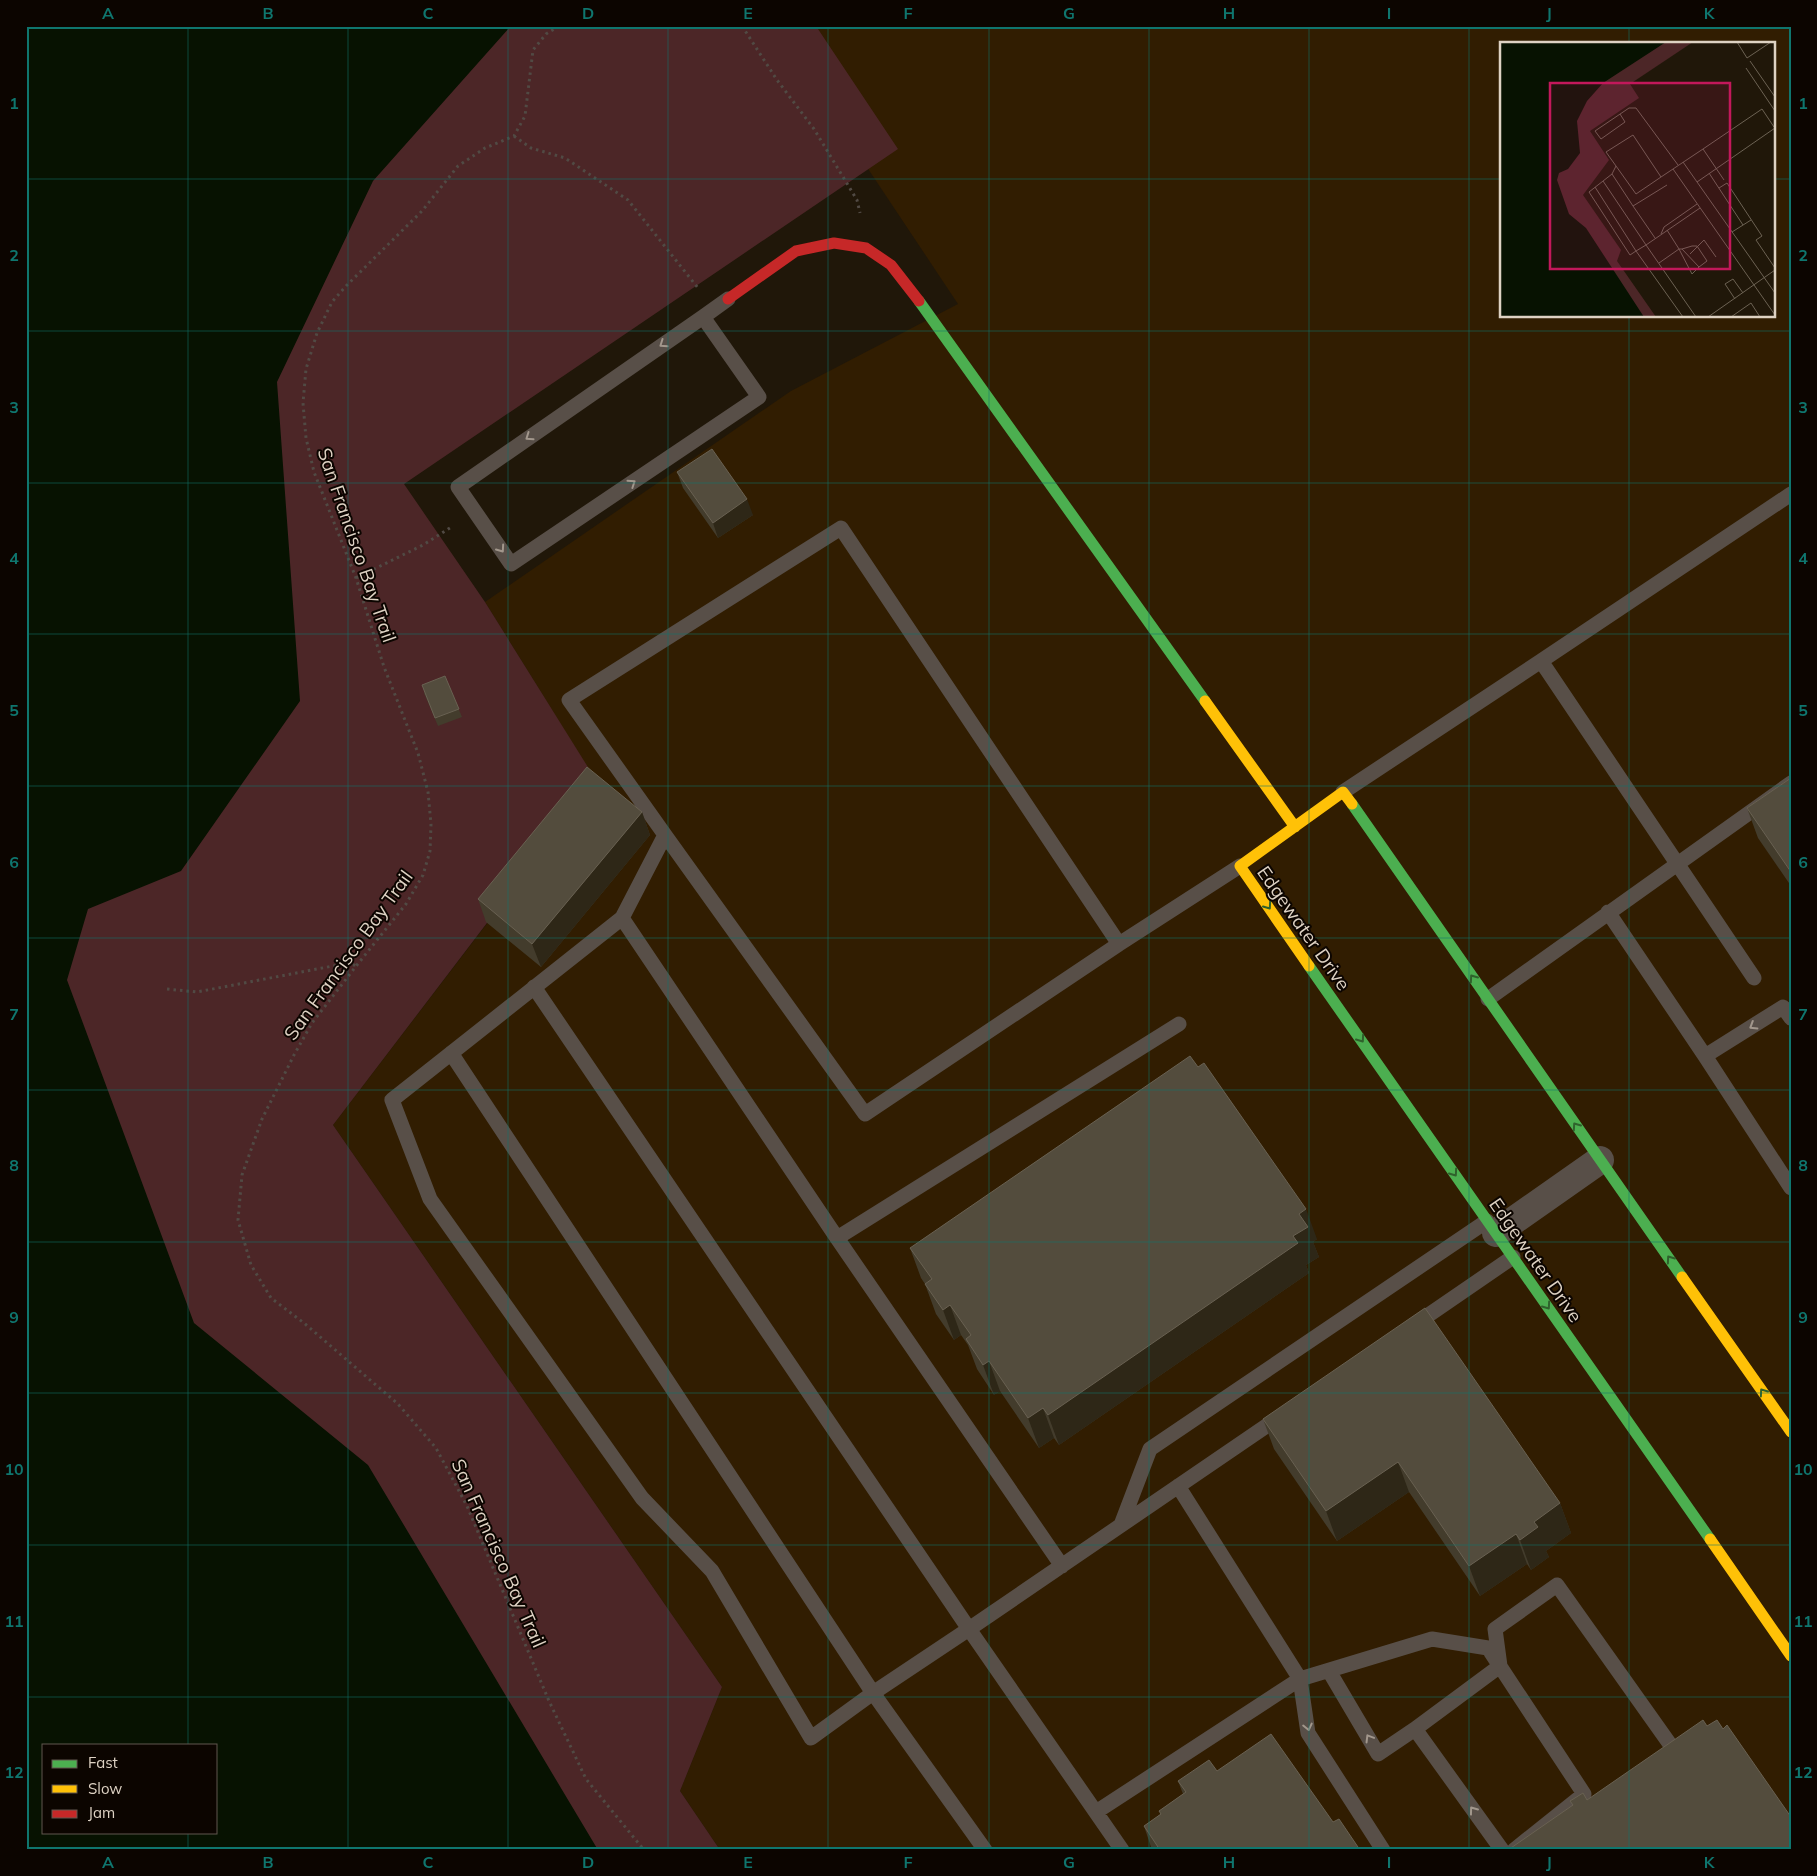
<svg xmlns="http://www.w3.org/2000/svg" width="1817" height="1876" font-family="Mulish,sans-serif">
  <style>
    .built { fill: #311d01; fill-rule: evenodd }
    .green { fill: #4c2627; fill-rule: evenodd }
    .water { fill: #071201; fill-rule: evenodd }
    .lines { fill: none; stroke-linecap: round; stroke-linejoin: round }
    .path { stroke: #514a44; stroke-width: 3; stroke-dasharray: 2.5 4; stroke-linecap: butt }
    .lane { stroke: #584f48; stroke-width: 15 }
    .street { stroke: #584f48; stroke-width: 28 }
    .fast { stroke: #4caf50; stroke-width: 11 }
    .slow { stroke: #ffc107; stroke-width: 11 }
    .jam { stroke: #c62828; stroke-width: 11 }
    .wall { fill: #433c2c }
    .shaded-wall { fill: #2e2717 }
    .building { fill: #534c3d; stroke: #696152 }
    .oneway { stroke: #a2978c }
    .oneway2 { stroke: #2f622c }
    .grid { fill: none; stroke: #0f766e; stroke-width: 1; stroke-opacity: 0.55 }
    .labels { text-anchor: middle; dominant-baseline: central; stroke-width: 4; stroke-linejoin: round; paint-order: stroke }
    .street-label { font-size: 19px; fill: #ded2c3; stroke: #0c0500 }
    .inset-road { fill: none; stroke: #6c6253; stroke-width: 1 }
    .view { fill: #c2185b; fill-opacity: 0.15; stroke: #c2185b; stroke-width: 2.5 }
    .inset-edge { fill: none; stroke: #ded2c3; stroke-width: 2.5 }
    .neatline { fill: none; stroke: #0f766e; stroke-width: 2 }
    .grid-label { font-size: 16px; text-anchor: middle; font-weight: bold; fill: #0f766e }
  </style>
  <rect width="100%" height="100%" fill="#201709"/>
  <path class="built" d="M773 26H1791V1850H720L680 1791 722 1687 333 1125 596 781 485 602 791 391 958 304ZM1501 44H1773V316H1501Z"/>
  <path class="green" d="M26 26H816L898 149 404 484 485 602 596 780 333 1125 722 1687 680 1791 720 1850H26ZM44 1745H216V1832H44Z"/>
  <path class="water" d="M26 26H511L373 181 277 382 300 701 181 871 88 909 67 980 194 1323 368 1465 598 1850H26ZM44 1745H216V1832H44Z"/>
  <g class="lines">
    <path class="path" d="M559 26 546 34 533 50 525 116 514 136 485 148 458 166 422 211 346 286 332 302 317 333 306 369 303 403 306 438 314 472 356 578 384 667 418 753 428 792 431 824 430 851 423 875 406 904 357 965 312 1023 294 1055 262 1119 242 1175 238 1220 251 1265 271 1298 304 1323 398 1404 436 1448 467 1506 549 1701 586 1779 644 1850
      M742 26 777 80 814 129 857 200 860 213
      M514 136 531 148 565 158 628 200 698 288
      M356 578 423 545 453 526
      M167 989 197 992 338 965H356"/>
    <path class="lane" d="M703 317 759 397 511 564 458 487 703 317 728 299
      M1541 661 1791 494
      M1343 792 1541 661 1754 978
      M665 835 865 1114 1119 944
      M1608 912 1705 1056 1791 1188
      M622 918 665 835 569 700 841 528 1119 944 1240 866
      M534 987 969 1629 1281 1416
      M1488 999 1791 783
      M451 1053 873 1693 811 1738 712 1571 642 1498 430 1199 392 1100 622 918 837 1238
      M1705 1056 1783 1007 1791 1018
      M1414 1325 1513 1257
      M1121 1525 1150 1449 1487 1221
      M1062 1566 837 1238 1179 1024
      M1329 1671 1378 1754 1415 1729 1502 1850
      M1415 1729 1500 1666 1495 1629 1557 1585 1679 1757
      M1096 1812 1300 1679 1178 1486
      M985 1850 873 1693 969 1629 1122 1850
      M1383 1850 1308 1733 1300 1679 1432 1639 1488 1648 1584 1794 1514 1850"/>
    <path class="street" d="M1496 1233 1600 1160"/>
    <path class="fast" d="M919 301 1205 701
      M1352 804 1682 1277
      M1309 966 1710 1539"/>
    <path class="slow" d="M1205 701 1295 827
      M1309 966 1240 866 1343 792 1352 804
      M1682 1277 1791 1432
      M1710 1539 1791 1656"/>
    <path class="jam" d="M728 299 796 251 834 243 866 248 891 265 919 301"/>
  </g>
  <path class="wall" d="M677 472 753 515 718 538 683 488Z
    M445 676 462 717 438 726 424 693Z
    M1791 778V886L1758 838 1747 808Z
    M642 812 650 835 541 967 486 922 478 899Z
    M1317 1239 1313 1242 1319 1257 1306 1265 1309 1273 1059 1445 1054 1438 1039 1448 1000 1391 994 1395 977 1369 968 1345 961 1335 954 1340 936 1314 925 1284 921 1278 910 1248Z
    M1263 1419 1560 1503 1571 1533 1546 1551 1549 1557 1531 1570 1527 1564 1480 1596 1409 1492 1337 1541 1274 1449Z
    M1217 1771 1333 1822 1360 1850H1152L1144 1826 1161 1814 1159 1811 1183 1794 1178 1781Z"/>
  <path class="shaded-wall" d="M747 499 753 515 718 538 713 523Z
    M642 812 650 835 541 967 532 944Z
    M1306 1209 1317 1239 1313 1242 1319 1257 1306 1265 1309 1273 1059 1445 1048 1415 1293 1236 1299 1214Z
    M950 1305 961 1335 954 1340 943 1310Z
    M989 1361 1000 1391 994 1395 983 1365Z
    M1043 1408 1054 1438 1039 1448 1028 1418Z
    M1398 1462 1409 1492 1337 1541 1326 1511Z
    M1560 1503 1571 1533 1546 1551 1549 1557 1531 1570 1520 1540 1534 1522Z
    M1516 1534 1527 1564 1480 1596 1469 1566Z"/>
  <path class="building" d="M712 449 747 499 713 523 677 472Z
    M445 676 459 709 435 718 422 685Z
    M587 767 642 812 532 944 478 899Z
    M1791 778V872L1747 808Z
    M1190 1056 1198 1067 1204 1063 1306 1209 1299 1214 1308 1227 1293 1236 1298 1243 1048 1415 1043 1408 1028 1418 989 1361 983 1365 966 1339 971 1335 950 1305 943 1310 925 1284 932 1279 910 1248Z
    M1425 1308 1560 1503 1534 1522 1538 1527 1520 1540 1516 1534 1469 1566 1398 1462 1326 1511 1263 1419Z
    M1703 1720 1707 1726 1717 1720 1723 1729 1727 1725 1791 1817V1850H1508L1573 1805 1570 1801 1583 1793 1587 1800Z
    M1271 1734 1333 1822 1339 1819 1360 1850H1178V1849L1176 1850H1160L1144 1826 1161 1814 1159 1811 1186 1792 1178 1781 1209 1760 1217 1771Z"/>
  <defs><path id="oneway-chevron" d="M-2-3.5L2.5 0L-2 3.5" fill="none" stroke-width="1.6" stroke-linecap="round" stroke-linejoin="round" transform="scale(1.25)"/></defs>
  <g class="oneway">
    <use href="#oneway-chevron" transform="translate(663 344) rotate(145)"/>
    <use href="#oneway-chevron" transform="translate(529 437) rotate(145)"/>
    <use href="#oneway-chevron" transform="translate(632 483) rotate(-34)"/>
    <use href="#oneway-chevron" transform="translate(501 549) rotate(55)"/>
    <use href="#oneway-chevron" transform="translate(1753 1026) rotate(148)"/>
    <use href="#oneway-chevron" transform="translate(1308 1727) rotate(77)"/>
    <use href="#oneway-chevron" transform="translate(1369 1738) rotate(-121)"/>
    <use href="#oneway-chevron" transform="translate(1473 1810) rotate(-126)"/>
  </g>
  <g class="oneway2">
    <use href="#oneway-chevron" transform="translate(1268 906) rotate(55)"/>
    <use href="#oneway-chevron" transform="translate(1473 978) rotate(-125)"/>
    <use href="#oneway-chevron" transform="translate(1361 1039) rotate(55)"/>
    <use href="#oneway-chevron" transform="translate(1576 1126) rotate(-125)"/>
    <use href="#oneway-chevron" transform="translate(1454 1173) rotate(55)"/>
    <use href="#oneway-chevron" transform="translate(1670 1259) rotate(-125)"/>
    <use href="#oneway-chevron" transform="translate(1547 1306) rotate(55)"/>
    <use href="#oneway-chevron" transform="translate(1763 1392) rotate(-125)"/>
  </g>
  <path class="grid" d="M188 26V1745M348 26V1850M508 26V1850M668 26V1850M828 26V1850M989 26V1850M1149 26V1850M1309 26V1850M1469 26V1850M1629 26V44M26 179H1501M1773 179H1791M1629 316V1850M26 331H1791M26 483H1791M26 634H1791M26 786H1791M26 938H1791M26 1090H1791M26 1242H1791M26 1393H1791M26 1545H1791M26 1697H1791M188 1832V1850"/>
  <g class="labels">
    <g class="street-label">
      <text transform="translate(357 545) rotate(71)">San Francisco Bay Trail</text>
      <text transform="translate(1304 928) rotate(55)">Edgewater Drive</text>
      <text transform="translate(348 955) rotate(-54)">San Francisco Bay Trail</text>
      <text transform="translate(1536 1260) rotate(55)">Edgewater Drive</text>
      <text transform="translate(499 1553) rotate(66)">San Francisco Bay Trail</text>
    </g>
  </g>
  <g transform="translate(1500 42)">
    <rect width="275" height="275" fill="#201709"/>
    <path d="M0 0H193L130 42 139 56 90 89 109 118 83 153 121 208 117 219 156 275H0Z" fill="#4c2627"/>
    <path d="M0 0H166L103 41 87 59 77 79 80 111 68 127 59 131 57 138 69 172 86 186 144 275H0Z" fill="#071201"/>
    <path class="inset-road" d="M237 0 247 16 271 0M250 19 275 55M246 26 275 69M120 72 125 80 101 97 95 89 129 66H136L178 123M203 107 262 67 274 85M183 120 275 251M116 124 136 152 161 135M173 127 275 273M209 131 243 183M112 132 116 124 106 110 133 93 161 135 203 107 224 138M103 139 146 203 200 166M197 140 275 86M95 145 136 209 130 213 89 150 112 132 133 164M219 146 227 141 262 194 256 198 275 226M232 190 251 178M161 192 164 185 197 162M155 196 133 164 167 143M182 207 199 225 192 232 179 207H182L192 204H197L207 219 199 225M190 212 204 198 216 215M159 221 179 207 167 188M235 257 225 242 233 237 243 251M183 275 136 209 146 203 196 275M208 275 275 228M231 275 251 261 260 275"/>
    <path class="view" d="M50 41H230V227H50Z"/>
    <rect width="275" height="275" class="inset-edge"/>
  </g>
  <rect width="1817" height="1876" fill="none" stroke="#0c0500" stroke-width="55"/>
  <rect x="42" y="1744" width="175" height="90" fill="#0c0500" stroke="#60574e"/>
  <rect x="52" y="1760" width="25" height="8" fill="#4caf50" stroke="#60574e"/>
  <text x="88" y="1768" font-size="15" fill="#ded2c3">Fast</text>
  <rect x="52" y="1785" width="25" height="8" fill="#ffc107" stroke="#60574e"/>
  <text x="88" y="1794" font-size="15" fill="#ded2c3">Slow</text>
  <rect x="52" y="1810" width="25" height="8" fill="#c62828" stroke="#60574e"/>
  <text x="88" y="1818" font-size="15" fill="#ded2c3">Jam</text>
  <rect x="28" y="28" width="1762" height="1820" class="neatline"/>
  <g class="grid-label">
    <text x="108" y="19">A</text>
    <text x="268" y="19">B</text>
    <text x="428" y="19">C</text>
    <text x="588" y="19">D</text>
    <text x="748" y="19">E</text>
    <text x="908" y="19">F</text>
    <text x="1069" y="19">G</text>
    <text x="1229" y="19">H</text>
    <text x="1389" y="19">I</text>
    <text x="1549" y="19">J</text>
    <text x="1709" y="19">K</text>
    <text x="14" y="109">1</text>
    <text x="1803" y="109">1</text>
    <text x="14" y="261">2</text>
    <text x="1803" y="261">2</text>
    <text x="14" y="413">3</text>
    <text x="1803" y="413">3</text>
    <text x="14" y="564">4</text>
    <text x="1803" y="564">4</text>
    <text x="14" y="716">5</text>
    <text x="1803" y="716">5</text>
    <text x="14" y="868">6</text>
    <text x="1803" y="868">6</text>
    <text x="14" y="1020">7</text>
    <text x="1803" y="1020">7</text>
    <text x="14" y="1171">8</text>
    <text x="1803" y="1171">8</text>
    <text x="14" y="1323">9</text>
    <text x="1803" y="1323">9</text>
    <text x="14" y="1475">10</text>
    <text x="1803" y="1475">10</text>
    <text x="14" y="1627">11</text>
    <text x="1803" y="1627">11</text>
    <text x="14" y="1778">12</text>
    <text x="1803" y="1778">12</text>
    <text x="108" y="1868">A</text>
    <text x="268" y="1868">B</text>
    <text x="428" y="1868">C</text>
    <text x="588" y="1868">D</text>
    <text x="748" y="1868">E</text>
    <text x="908" y="1868">F</text>
    <text x="1069" y="1868">G</text>
    <text x="1229" y="1868">H</text>
    <text x="1389" y="1868">I</text>
    <text x="1549" y="1868">J</text>
    <text x="1709" y="1868">K</text>
  </g>
</svg>
